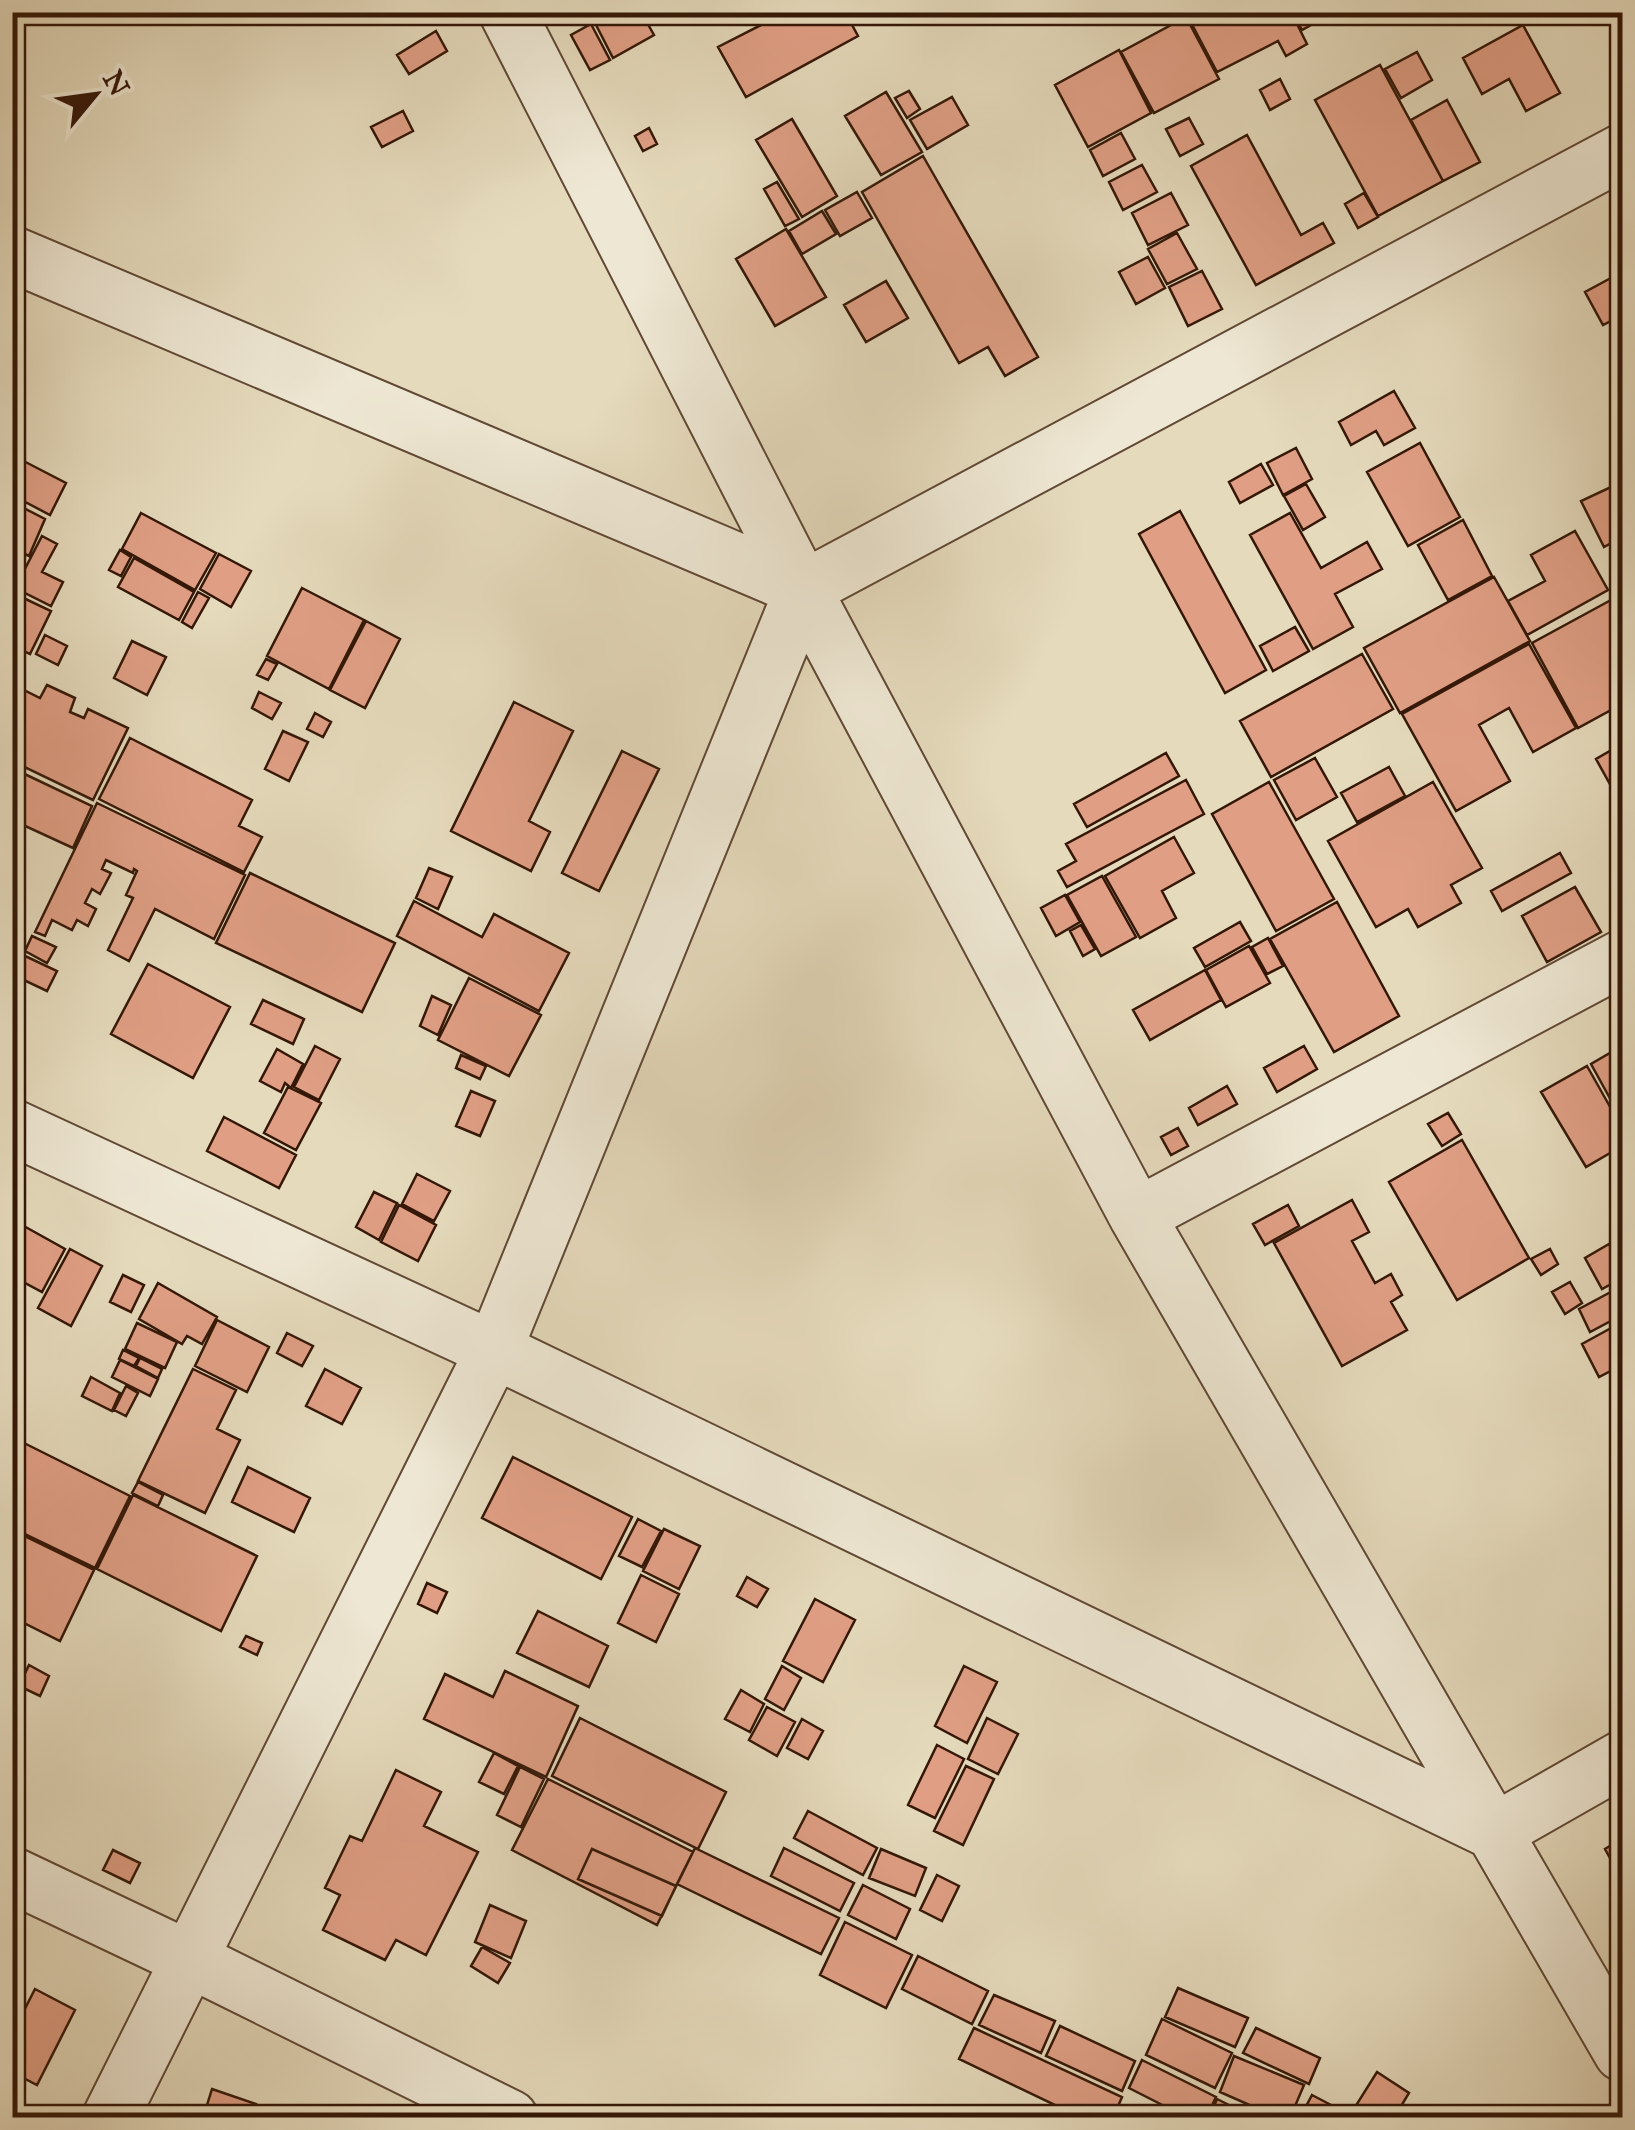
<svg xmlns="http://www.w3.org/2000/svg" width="1635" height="2130" font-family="'IM FELL Great Primer',serif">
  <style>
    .building { fill: #e09f85; stroke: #341707; stroke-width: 2.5 }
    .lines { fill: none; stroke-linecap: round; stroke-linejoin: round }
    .street-casing { stroke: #604834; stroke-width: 59 }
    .street { stroke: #eee7d3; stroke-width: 55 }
  </style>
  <rect width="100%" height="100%" fill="#e5dabc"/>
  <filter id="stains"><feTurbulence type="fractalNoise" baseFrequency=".002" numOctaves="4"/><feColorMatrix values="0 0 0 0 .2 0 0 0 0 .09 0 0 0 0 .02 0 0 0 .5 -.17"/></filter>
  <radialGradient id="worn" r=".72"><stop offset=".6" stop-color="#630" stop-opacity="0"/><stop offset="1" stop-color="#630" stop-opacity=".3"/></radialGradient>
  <path class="building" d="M609 12H641L654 35 613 58 594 21Z
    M759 12H845L858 36 746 97 718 47 765 23Z
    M1291 12 1307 44 1286 56 1278 41 1217 72 1186 13Z
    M1292 12H1334L1302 30Z
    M1186 17 1219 79 1154 113 1121 52Z
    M591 24 610 60 590 70 571 35Z
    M1523 25 1560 93 1526 111 1509 79 1482 94 1463 58Z
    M436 31 447 51 409 74 397 55Z
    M1119 50 1151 113 1088 147 1055 85Z
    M1417 52 1432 80 1401 98 1385 69Z
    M1380 65 1443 181 1378 216 1315 100Z
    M1280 79 1290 99 1270 110 1260 90Z
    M909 91 920 109 907 118 895 98Z
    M886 92 922 152 881 175 845 116Z
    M952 97 968 125 927 149 910 120Z
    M1447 100 1480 162 1443 181 1411 120Z
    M403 111 413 131 382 147 371 127Z
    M1189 118 1203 144 1180 156 1166 129Z
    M792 119 837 196 802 217 756 140Z
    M649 128 657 144 643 151 635 136Z
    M1121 133 1135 159 1103 176 1090 150Z
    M1247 135 1301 235 1323 223 1334 243 1256 285 1191 166Z
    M923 156 1038 357 1005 376 988 347 959 363 862 192Z
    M1142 165 1157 192 1123 210 1109 182Z
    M777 182 799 219 785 226 764 189Z
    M857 192 872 218 840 236 825 210Z
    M1171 193 1188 225 1148 245 1132 213Z
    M1364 193 1378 217 1358 228 1345 204Z
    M822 211 836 234 802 254 789 231Z
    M786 229 826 297 775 326 736 259Z
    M1177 233 1197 269 1167 284 1148 249Z
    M1148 257 1165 288 1136 304 1119 272Z
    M1202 271 1222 309 1188 326 1169 287Z
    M1622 272V315L1603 325 1585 292Z
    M886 281 908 318 866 342 844 305Z
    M1394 391 1415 428 1384 445 1376 431 1351 445 1339 422Z
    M1420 443 1460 517 1408 546 1367 472Z
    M1296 448 1312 479 1283 495 1267 463Z
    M12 455 66 483 50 515 12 495Z
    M1261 464 1273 485 1240 503 1229 482Z
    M1306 484 1325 517 1303 530 1284 496Z
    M1611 487 1622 511V537L1604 547 1581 501Z
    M12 502 45 519 29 556 12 548Z
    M1180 511 1266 670 1225 693 1139 534Z
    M141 513 216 553 195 590 122 549Z
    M1290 513 1321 568 1367 542 1382 569 1335 594 1353 627 1313 649 1250 535Z
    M1463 520 1492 576 1448 600 1418 545Z
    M1575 531 1608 590 1527 635 1508 601 1545 581 1531 555Z
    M42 536 57 544 42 572 63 582 51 606 15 588Z
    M120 550 131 557 121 576 109 570Z
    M219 554 251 571 231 607 200 589Z
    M134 558 194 592 179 620 118 587Z
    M1494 577 1530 641 1400 713 1364 648Z
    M302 588 364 620 329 689 267 656Z
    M198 592 209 598 192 628 182 622Z
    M15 594 51 611 30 654 12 645V599Z
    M1622 594V704L1578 728 1532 643Z
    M366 621 400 639 365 708 330 690Z
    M1295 627 1309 651 1273 671 1260 646Z
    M45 635 67 646 58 665 36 654Z
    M132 641 166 657 147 695 114 678Z
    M1529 644 1576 728 1533 752 1509 708 1479 725 1510 781 1456 811 1402 714Z
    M1362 654 1393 709 1271 777 1240 721Z
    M266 659 277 664 268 680 257 675Z
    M12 684 40 698 47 685 75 698 70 712 84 718 88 709 128 728 93 800 12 761Z
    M259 692 281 703 272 719 252 708Z
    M514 702 573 731 529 821 550 832 531 871 451 831Z
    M315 713 331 722 323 737 307 729Z
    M283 731 308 742 289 781 265 769Z
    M130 738 252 800 239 826 262 837 244 872 99 799Z
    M1622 744V804H1621L1596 759Z
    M622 751 659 769 599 891 562 873Z
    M1166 753 1179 776 1087 827 1074 804Z
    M1315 758 1337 797 1296 820 1274 780Z
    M1389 767 1405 796 1357 822 1341 793Z
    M12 768 92 806 73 848 12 820Z
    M1186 780 1204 814 1067 887 1058 871 1076 861 1066 844Z
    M1269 782 1334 899 1276 931 1212 814Z
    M1433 782 1482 868 1451 885 1461 903 1418 927 1408 909 1376 927 1328 841Z
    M97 803 245 875 214 939 155 909 129 961 108 950 133 898 126 895 137 871 134 869 133 873 106 860 102 869 111 873 100 894 92 889 85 903 96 909 88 926 77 920 72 930 52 920 45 936 35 932Z
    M1174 837 1194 873 1162 891 1176 918 1140 938 1105 876Z
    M1560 853 1571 873 1502 911 1491 891Z
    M429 868 452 877 438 909 416 898Z
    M250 873 395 943 362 1012 216 943Z
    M1102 876 1136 937 1101 956 1067 895Z
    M1575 887 1601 932 1547 962 1522 916Z
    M1065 895 1080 922 1056 936 1041 908Z
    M414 901 482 937 494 914 569 953 539 1011 397 936Z
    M1337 902 1399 1016 1334 1052 1270 939Z
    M1240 922 1251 941 1205 967 1194 948Z
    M1081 925 1095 949 1083 956 1070 931Z
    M32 936 56 947 47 963 25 951Z
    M1268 938 1283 966 1267 974 1252 947Z
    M1249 946 1270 983 1226 1007 1206 970Z
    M23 955 57 971 47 991 13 975Z
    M148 964 230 1007 193 1078 111 1034Z
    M1205 970 1221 1000 1150 1040 1133 1010Z
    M469 978 541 1015 509 1076 438 1040Z
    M432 996 451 1005 438 1035 420 1026Z
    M263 1000 304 1019 293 1044 251 1024Z
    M315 1046 340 1059 319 1100 294 1087Z
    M1304 1046 1317 1069 1277 1092 1264 1068Z
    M1622 1046V1108L1617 1111 1591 1064Z
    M277 1049 303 1064 291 1088 285 1083 281 1092 260 1081Z
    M461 1055 486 1066 480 1079 456 1068Z
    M1587 1066 1622 1128V1146L1586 1167 1541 1092Z
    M1227 1086 1237 1104 1198 1125 1189 1108Z
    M288 1087 321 1103 296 1150 264 1133Z
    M471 1091 495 1101 480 1136 456 1126Z
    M1448 1113 1461 1134 1442 1146 1428 1124Z
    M224 1117 296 1155 279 1188 207 1151Z
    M1178 1128 1188 1146 1171 1155 1161 1137Z
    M1462 1140 1529 1258 1457 1300 1389 1182Z
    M417 1174 450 1191 434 1221 402 1204Z
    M374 1192 397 1203 379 1240 356 1227Z
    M1352 1200 1369 1232 1352 1241 1375 1283 1391 1274 1402 1295 1391 1302 1407 1330 1342 1366 1274 1243Z
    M399 1205 436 1225 418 1261 381 1242Z
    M1288 1205 1299 1226 1265 1245 1253 1224Z
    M22 1225 65 1249 42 1292 12 1276V1242Z
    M1609 1244 1622 1269V1278L1602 1289 1585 1258Z
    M70 1249 102 1266 71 1326 38 1308Z
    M1550 1249 1558 1264 1541 1275 1531 1259Z
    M123 1275 144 1285 131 1312 110 1302Z
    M1570 1282 1582 1303 1565 1314 1552 1292Z
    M158 1283 217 1317 202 1344 187 1336 182 1344 139 1319Z
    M1622 1286V1315L1590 1332 1579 1309Z
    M217 1320 269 1347 247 1392 195 1366Z
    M1622 1322V1365L1599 1377 1582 1344Z
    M137 1323 177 1342 165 1368 125 1349Z
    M287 1333 313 1346 302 1366 277 1353Z
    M123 1350 139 1358 134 1366 119 1359Z
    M140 1358 162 1369 158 1378 136 1366Z
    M120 1360 158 1379 150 1396 112 1377Z
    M193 1369 236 1390 217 1429 240 1440 205 1513 138 1481Z
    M325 1369 361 1388 342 1424 306 1406Z
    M91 1377 120 1393 112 1411 82 1396Z
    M126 1386 138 1393 126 1416 114 1410Z
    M12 1437 130 1496 95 1568 12 1528Z
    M513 1457 632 1517 601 1579 482 1518Z
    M248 1467 310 1498 294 1532 232 1502Z
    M138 1482 163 1495 158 1506 132 1493Z
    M133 1495 257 1556 221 1631 97 1569Z
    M638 1519 661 1531 642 1567 619 1556Z
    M664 1529 700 1546 679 1589 643 1571Z
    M12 1530 94 1570 60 1641 12 1617Z
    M641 1575 679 1594 656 1642 618 1623Z
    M747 1577 768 1589 757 1607 737 1596Z
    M427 1583 447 1592 437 1613 418 1604Z
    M815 1599 855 1620 823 1682 783 1661Z
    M538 1611 608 1646 589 1687 517 1653Z
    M246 1636 262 1643 257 1655 240 1647Z
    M29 1665 49 1676 40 1696 19 1686Z
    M782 1666 801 1678 784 1710 765 1699Z
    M964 1666 997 1682 967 1743 935 1726Z
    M505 1671 578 1706 546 1777 424 1719 445 1674 493 1697Z
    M741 1690 764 1704 750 1732 725 1719Z
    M767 1707 795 1722 777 1756 749 1740Z
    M580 1718 726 1792 698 1849 552 1776Z
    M987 1718 1018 1734 998 1774 968 1759Z
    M802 1719 823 1731 808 1759 787 1748Z
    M937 1745 964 1759 935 1818 908 1805Z
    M494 1753 518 1766 504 1794 479 1782Z
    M966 1766 994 1779 963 1845 934 1831Z
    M520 1767 544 1779 521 1827 497 1815Z
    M396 1770 441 1792 424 1826 478 1852 426 1955 396 1940 385 1960 323 1930 340 1895 325 1888 350 1836 362 1841Z
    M548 1779 693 1852 657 1925 512 1850Z
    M808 1811 877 1848 863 1875 794 1838Z
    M1622 1839V1880L1605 1849Z
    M695 1848 839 1918 821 1954 677 1884Z
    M784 1848 854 1883 840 1911 771 1876Z
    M592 1849 676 1886 662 1916 578 1879Z
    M881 1849 926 1868 915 1896 869 1878Z
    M113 1850 140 1863 130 1883 103 1870Z
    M937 1875 959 1886 942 1921 920 1910Z
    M863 1885 910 1909 896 1939 848 1915Z
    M490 1905 526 1921 511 1958 475 1942Z
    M845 1922 912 1955 886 2008 820 1975Z
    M482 1947 510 1963 498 1983 471 1966Z
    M918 1956 988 1991 972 2024 902 1989Z
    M1178 1988 1248 2018 1235 2047 1165 2017Z
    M35 1989 75 2010 37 2085 12 2072V2034Z
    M994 1995 1055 2021 1041 2053 979 2025Z
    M1162 2019 1232 2053 1215 2088 1146 2055Z
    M1060 2026 1135 2061 1122 2091 1046 2056Z
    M974 2028 1122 2097 1113 2118H1082L959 2059Z
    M1256 2028 1320 2058 1309 2084 1243 2053Z
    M1234 2056 1304 2085 1290 2118H1279L1220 2092Z
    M1142 2060 1216 2097 1206 2118H1188L1129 2088Z
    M1377 2072 1409 2093 1394 2118H1372L1355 2107Z
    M212 2089 256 2104 251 2118H203Z
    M1312 2095 1352 2116 1351 2118H1300Z
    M1217 2099 1255 2118H1209Z
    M1137 2106 1163 2118H1132Z"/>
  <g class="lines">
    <defs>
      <path id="street" d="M507 12 803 589 1137 1216 1622 2053
        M12 254 803 589
        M12 1127 494 1350 1494 1832 1622 1759
        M1137 1216 1622 958
        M12 1875 189 1959 510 2118
        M110 2118 494 1350 803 589 1622 152"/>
    </defs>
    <use href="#street" class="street-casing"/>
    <use href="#street" class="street"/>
  </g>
  <rect width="1635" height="2130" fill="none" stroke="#e5dabc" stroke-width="50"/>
  <rect x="15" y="15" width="1605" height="2100" fill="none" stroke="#341707" stroke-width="5"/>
  <rect x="25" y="25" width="1585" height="2080" fill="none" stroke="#341707" stroke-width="2.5"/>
  <g transform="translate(95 95) rotate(61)" stroke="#eee7d3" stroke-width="8" paint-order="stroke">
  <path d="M0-8L18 38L0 25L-18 38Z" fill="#341707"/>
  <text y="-15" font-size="28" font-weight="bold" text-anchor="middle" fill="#341707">N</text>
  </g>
  <rect width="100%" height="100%" filter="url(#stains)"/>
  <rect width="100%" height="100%" fill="url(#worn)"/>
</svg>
